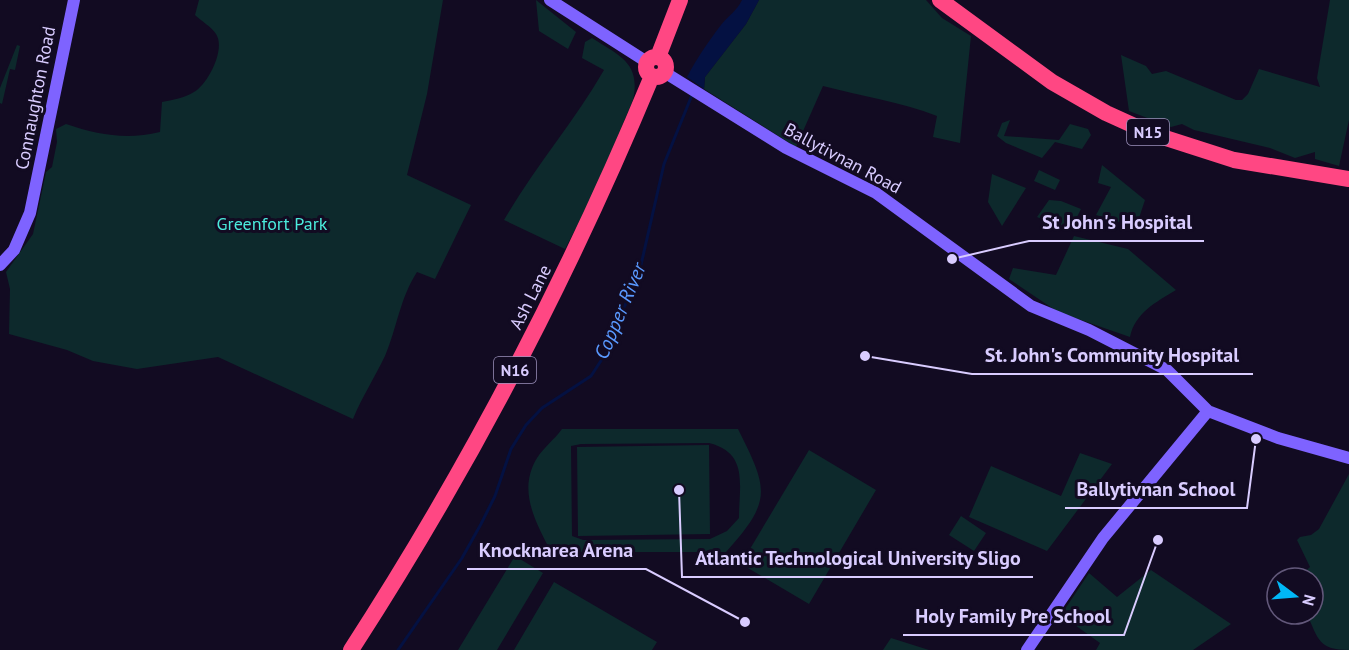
<svg xmlns="http://www.w3.org/2000/svg" width="1349" height="650" font-family="'PT Sans',sans-serif">
  <style>
    .green { fill: #0d292c; fill-rule: evenodd }
    .water { fill: #041142 }
    .lines { fill: none; stroke-linecap: round; stroke-linejoin: round }
    .stream { stroke: #041142; stroke-width: 3 }
    .secondary { stroke: #7e63ff; stroke-width: 12 }
    .highway { stroke: #ff4783; stroke-width: 16 }
    .labels { text-anchor: middle; dominant-baseline: central; stroke-width: 6; stroke-linejoin: round; paint-order: stroke }
    .shield { fill: #120b22; stroke: #9d92bd; stroke-width: 1.5 }
    .shield-label { font-size: 16px; font-weight: bold; fill: #d9ccff }
    .street-label { font-size: 18px; fill: #d9ccff; stroke: #120b22 }
    .park-label { font-size: 18px; fill: #4bebdc; stroke: #120b22 }
    .water-label { font-size: 20px; font-style: italic; fill: #5a99ff; stroke: #120b22 }
    .leader { fill: none; stroke: #d9ccff; stroke-width: 2 }
    .callout-dot { fill: #d9ccff; stroke: #120b22; stroke-width: 2 }
    .callout-label { font-size: 20px; text-anchor: middle; font-weight: bold; fill: #d9ccff; stroke: #120b22; stroke-width: 6; stroke-linejoin: round; paint-order: stroke }
  </style>
  <rect width="100%" height="100%" fill="#120b22"/>
  <path class="green" d="M199 0H443L427 94 407 175 471 205 435 279 417 272C400 298 397 328 385 356 375 377 362 397 353 419L218 357 137 369 93 361 67 350 9 334 10 289 6 272 33 234 46 172 52 167 57 142 56 129 66 124C98 135 127 140 160 132L162 102C172 100 185 98 194 92 208 84 226 49 216 34 212 27 201 21 195 15Z
    M536 0 576 32 568 49 539 31Z
    M759 0H926L942 18 971 36 960 143 933 137 937 116C901 102 861 96 823 86L796 147 704 89 705 77 746 24Z
    M1330 0H1349V120L1339 166 1315 159V152L1295 158 1270 148 1194 130 1182 124 1171 127 1129 111 1121 55 1146 66 1152 74 1166 71 1236 100H1242L1248 94 1259 69 1320 87 1317 78Z
    M592 38C620 56 641 63 633 100L590 201 565 249 504 220C534 168 574 122 604 70L582 58 585 42Z
    M17 45 20 46 15 70 10 69 2 104 0 103V88Z
    M1010 120 1004 136 1059 140 1070 124 1088 129 1091 135 1082 149 1055 142 1042 158 1006 143 997 136 1002 123Z
    M1102 165 1145 200 1136 227 1096 215 1111 187 1098 183Z
    M1039 170 1060 180 1055 190 1034 181Z
    M992 174 1026 188 1002 226 988 202Z
    M1049 200 1061 201 1081 209 1070 231 1037 217Z
    M1074 236 1128 249 1176 290C1156 302 1135 313 1130 337L1058 312 1009 279 1013 268 1056 275Z
    M562 429H738C768 489 773 500 726 552H551C536 522 517 491 537 458 544 447 554 440 562 429ZM709 443C749 453 739 485 739 518L727 531 710 539 583 540 572 536 571 446 581 444Z
    M709 445 710 534 578 536 577 447Z
    M809 450 876 490 809 604 741 564Z
    M1080 453 1112 464 1047 551 969 517 991 466 1061 496Z
    M1349 474V650C1319 650 1318 639 1307 614H1313V578H1298L1310 567 1297 540 1300 537 1311 535 1319 529Z
    M961 516 986 533 974 551 949 535Z
    M515 556 543 573 497 650H458Z
    M1151 570 1231 624 1193 650H1096L1100 643 1061 615 1089 573 1117 597Z
    M554 582 657 642 652 650H514Z
    M891 638 929 650H883Z"/>
  <path class="water" d="M742 0H759L746 24 705 77 704 89 687 77C697 58 708 42 721 25 728 16 737 11 742 0Z"/>
  <g class="lines">
    <path class="stream" d="M398 650 462 558 481 524 495 496 511 449 526 425 542 408 591 376 606 353 615 326 638 278 664 164 692 95"/>
    <path class="secondary" d="M550 0 647 62
      M664 72 786 148 876 193 1031 306 1089 330 1167 370 1208 411 1278 438 1349 458
      M0 265 14 250 30 213 74 0
      M1027 650 1103 538 1208 411"/>
    <path class="highway" d="M940 0 1052 82 1106 113 1150 133 1234 160 1349 179
      M658 57 680 0
      M646 67a10 10 0 1 1 20 0a10 10 0 1 1-20 0Z
      M351 650C469 468 569 276 652 76"/>
  </g>
  <g class="labels">
    <g class="shield">
      <rect x="1127" y="119" width="42" height="26" rx="4.5"/>
      <rect x="494" y="357" width="42" height="26" rx="4.5"/>
    </g>
    <g class="shield-label">
      <text x="1148" y="132">N15</text>
      <text x="515" y="370">N16</text>
    </g>
    <g class="street-label">
      <text transform="translate(35 98) rotate(-79)">Connaughton Road</text>
      <text transform="translate(843 158) rotate(28)">Ballytivnan Road</text>
      <text transform="translate(530 297) rotate(-63)">Ash Lane</text>
    </g>
    <g class="park-label">
      <text x="272" y="223">Greenfort Park</text>
    </g>
    <g class="water-label">
      <text transform="translate(620 311) rotate(-67)">Copper River</text>
    </g>
  </g>
  <path class="leader" d="M952 259L1029 241H1204M865 356L972 374H1253M1256 439L1247 508H1065M745 622L646 569H467M679 490L682 577H1033M1158 540L1124 635H903"/>
  <g class="callout-dot">
    <circle cx="952" cy="259" r="6"/>
    <circle cx="865" cy="356" r="6"/>
    <circle cx="1256" cy="439" r="6"/>
    <circle cx="745" cy="622" r="6"/>
    <circle cx="679" cy="490" r="6"/>
    <circle cx="1158" cy="540" r="6"/>
  </g>
  <g class="callout-label">
    <text x="1117" y="229">St John's Hospital</text>
    <text x="1112" y="362">St. John's Community Hospital</text>
    <text x="1156" y="496">Ballytivnan School</text>
    <text x="556" y="557">Knocknarea Arena</text>
    <text x="858" y="565">Atlantic Technological University Sligo</text>
    <text x="1013" y="623">Holy Family Pre School</text>
  </g>
  <g transform="translate(1295 596) rotate(106)"><circle r="28" fill="#120b22" stroke="#62587a" stroke-width="1.5"/>
  <path d="M0-4.5L10 22L0 15L-10 22Z" fill="#00b8f7"/>
  <text y="-9" font-size="16" font-weight="bold" text-anchor="middle" fill="#d9ccff">N</text>
  </g>
</svg>
